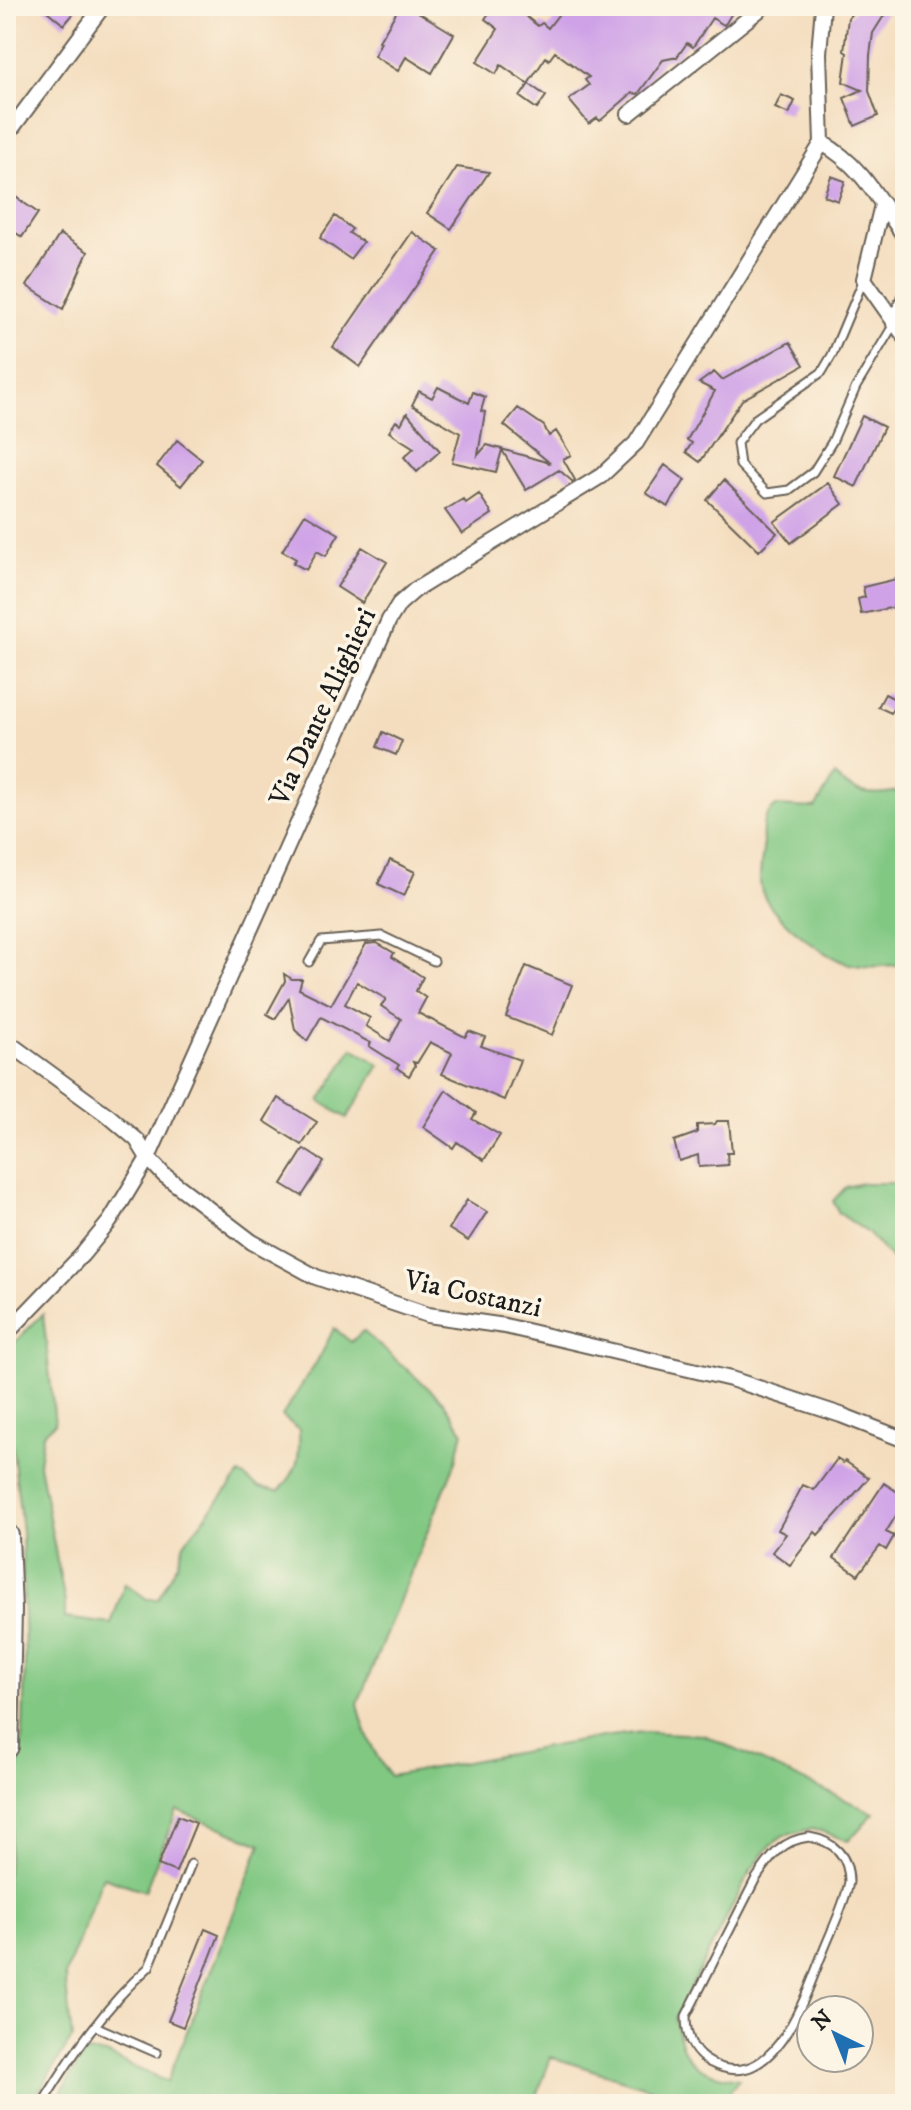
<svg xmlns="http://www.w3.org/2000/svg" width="911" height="2110" font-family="'IM FELL DW Pica',serif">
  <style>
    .green { fill: #81c883; stroke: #4e7250; stroke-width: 2 }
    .building { fill: #cfa2e7; fill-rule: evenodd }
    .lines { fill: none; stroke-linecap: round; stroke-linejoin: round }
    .service-casing { stroke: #686055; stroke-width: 11 }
    .minor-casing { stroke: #686055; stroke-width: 18 }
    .trunk-casing { stroke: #686055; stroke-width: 28 }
    .service { stroke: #fff; stroke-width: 7 }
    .minor { stroke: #fff; stroke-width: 14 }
    .trunk { stroke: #fff; stroke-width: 24 }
    .labels { text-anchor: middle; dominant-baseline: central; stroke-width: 7; stroke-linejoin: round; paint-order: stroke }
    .street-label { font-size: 28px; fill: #1c1c1c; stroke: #fcf5e5 }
  </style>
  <rect width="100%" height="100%" fill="#fcf5e5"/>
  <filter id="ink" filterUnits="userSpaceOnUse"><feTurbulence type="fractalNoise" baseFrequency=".0125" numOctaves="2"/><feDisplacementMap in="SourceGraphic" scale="16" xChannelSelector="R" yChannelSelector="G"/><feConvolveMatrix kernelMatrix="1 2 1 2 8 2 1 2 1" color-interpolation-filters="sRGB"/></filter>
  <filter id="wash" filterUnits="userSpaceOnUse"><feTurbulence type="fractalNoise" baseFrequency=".006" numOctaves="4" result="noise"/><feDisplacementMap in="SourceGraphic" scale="32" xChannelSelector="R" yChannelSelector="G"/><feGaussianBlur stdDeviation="1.8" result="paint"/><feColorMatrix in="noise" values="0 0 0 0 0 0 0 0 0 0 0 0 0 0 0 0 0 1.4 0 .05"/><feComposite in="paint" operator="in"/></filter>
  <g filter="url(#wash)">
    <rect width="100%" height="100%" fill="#f4ddbe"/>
    <path class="green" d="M835 775C853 797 881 796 905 789V964C886 966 862 969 843 962 820 954 766 912 761 888 758 877 762 861 763 850 763 831 759 819 776 806L815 808Z
      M353 1048 380 1065 347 1118 320 1101Z
      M862 1183H905V1274L868 1233 839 1213 833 1201 846 1187Z
      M43 1314 55 1423 43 1434 39 1464 65 1603V1618L111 1624 125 1583 147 1599H158L178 1563 184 1543 240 1474 259 1487 279 1491C299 1470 300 1458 299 1430L282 1416 321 1355 334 1328 351 1342 363 1331 443 1401 463 1431 456 1461 358 1703C364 1732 373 1753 390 1776L602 1737 642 1732 704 1735 874 1813 848 1841 813 1828 784 1836 771 1845 751 1870 675 2018C681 2062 696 2073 739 2079L720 2104H700L551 2057 534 2104H54L85 2052 106 2054 167 2082 261 1844 177 1810 145 1891 103 1877 65 1976 72 2038 31 2104H6V1877L23 1730 25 1663 22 1531 6 1389V1351Z"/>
    <g id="blocks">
      <path class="building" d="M41 6H80L64 25Z
        M400 6H408L454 34 432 73 406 57 398 71 374 56 381 42 379 41Z
        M494 6H513L538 26 542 23 548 28 565 6H571L585 17 592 6H736L726 23 724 25 712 18 693 47 687 43 677 57 663 60 638 94 632 93 600 121 597 118 589 124 569 100 589 85 585 80 589 77 555 52 549 60 546 57 528 84 501 65 496 74 477 62 498 29 485 19Z
        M858 6H890L873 33 870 55 869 91 878 116 855 126 844 98 862 90 843 82 847 53 844 51 848 18Z
        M529 84 546 96 537 109 520 97Z
        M781 95 795 101 789 114 775 108Z
        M457 167 489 172 451 229 427 213Z
        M831 176 845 181 838 201 824 196Z
        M6 190 38 213 22 237 6 226Z
        M335 216 352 229 349 233 363 242 350 259 320 238Z
        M412 232 440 251 360 367 333 347Z
        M60 234 88 252 63 309 27 286Z
        M790 342 804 365 742 400 700 462 686 452 692 443 687 440 715 391 699 383 714 372 722 380Z
        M438 387 469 403 473 392 485 397 481 411 485 412 478 455 487 445 550 463 504 425 518 408 544 426 549 436 556 431 571 455 563 459 575 480 573 482 559 470 526 490 502 450 496 472 452 462 460 433 412 405 419 391 432 398Z
        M407 413 440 451 417 472 404 457 414 448 389 432 396 421 401 424Z
        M862 416 884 427 856 487 834 476Z
        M177 440 202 460 181 486 157 466Z
        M665 465 685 480 668 507 646 493Z
        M724 480 777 533 759 551 707 500Z
        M828 483 843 504 791 543 774 522Z
        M479 494 492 514 462 534 445 510 463 499 466 503Z
        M305 514 339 534 326 556 317 551 306 570 293 563 296 559 282 551Z
        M362 547 387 562 362 603 337 587Z
        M905 577V605L861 614 858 599 865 597 863 587Z
        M885 694 897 700 891 713 878 707Z
        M383 732 402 741 396 755 377 747Z
        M390 860 415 872 404 896 378 884Z
        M377 943 394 953 392 957 423 977 416 991 426 998 418 1013 465 1037 469 1031 485 1037 481 1046 520 1060 504 1100 442 1074 452 1053 430 1042 417 1063 413 1062 415 1066 409 1076 397 1068 399 1065 369 1046 371 1043 321 1017 307 1041 295 1030 289 998 275 1019 267 1014 285 981 284 974 292 979H302L299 989 331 1005 366 944ZM357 982 386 999 381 1006 401 1019 390 1041 366 1026 370 1018 345 1004Z
        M526 966 572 985 552 1035 506 1017Z
        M446 1090 476 1113 472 1119 500 1135 484 1160 457 1142 453 1148 423 1127Z
        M278 1098 317 1122 302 1145 264 1121Z
        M717 1121H729L732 1153H727L728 1165 699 1167 698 1155 679 1161 674 1141 697 1133V1125L715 1124Z
        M304 1149 324 1162 302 1196 282 1184Z
        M467 1200 487 1212 468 1241 449 1229Z
        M837 1459 843 1463 845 1461 869 1478 818 1535 815 1532 790 1565 772 1552 786 1534 778 1530 803 1485 814 1490Z
        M884 1483 905 1497V1512L900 1509 886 1532 894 1536 886 1550 880 1546 858 1575 834 1558Z
        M178 1816 196 1823 176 1872 158 1865Z
        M205 1929 219 1935 183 2027 168 2021Z"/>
    </g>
  </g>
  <g filter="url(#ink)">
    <use href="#blocks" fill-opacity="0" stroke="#686055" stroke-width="2"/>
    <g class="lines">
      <defs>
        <path id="service" d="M863 281 832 355 822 372 755 419 737 443 740 465 767 493 789 490 813 472 832 442 856 387 894 324
          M309 962 321 941 382 936 434 961
          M809 1837C834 1841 849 1856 849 1882 844 1906 832 1929 823 1952 806 1993 775 2097 711 2063 693 2054 686 2036 686 2016L755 1880C770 1858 781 1840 809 1837Z
          M95 2026 157 2053
          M42 2104C72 2055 105 2006 149 1967L191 1864"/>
        <path id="minor" d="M629 114 764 6
          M6 136 103 6
          M822 143C862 165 879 201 905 237
          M882 205 864 279 905 337
          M894 324 905 297
          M6 1041 110 1117 137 1140 148 1158 164 1175 252 1242 316 1277 428 1315 505 1326 731 1379 841 1415 905 1440
          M6 1334 82 1255 110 1221 148 1158 389 620 399 604 415 590 601 476 636 443 822 143 819 53 823 6"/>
        <path id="trunk" d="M6 1536 9 1610 6 1746"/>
      </defs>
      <use href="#service" class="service-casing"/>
      <use href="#minor" class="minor-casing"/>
      <use href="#trunk" class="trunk-casing"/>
      <use href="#service" class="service"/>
      <use href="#minor" class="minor"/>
      <use href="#trunk" class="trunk"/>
    </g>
  </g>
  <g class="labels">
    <g class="street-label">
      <text transform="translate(323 707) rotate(-65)">Via Dante Alighieri</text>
      <text transform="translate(473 1294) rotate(12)">Via Costanzi</text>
    </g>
  </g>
  <rect width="911" height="2110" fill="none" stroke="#fcf5e5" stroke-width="32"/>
  <g transform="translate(835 2034) rotate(317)"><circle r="38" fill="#fcf5e5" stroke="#a29e95" stroke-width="2"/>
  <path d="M0-6L14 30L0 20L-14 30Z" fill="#1f6fb2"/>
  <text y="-12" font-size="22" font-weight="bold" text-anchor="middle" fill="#1c1c1c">N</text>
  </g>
</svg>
